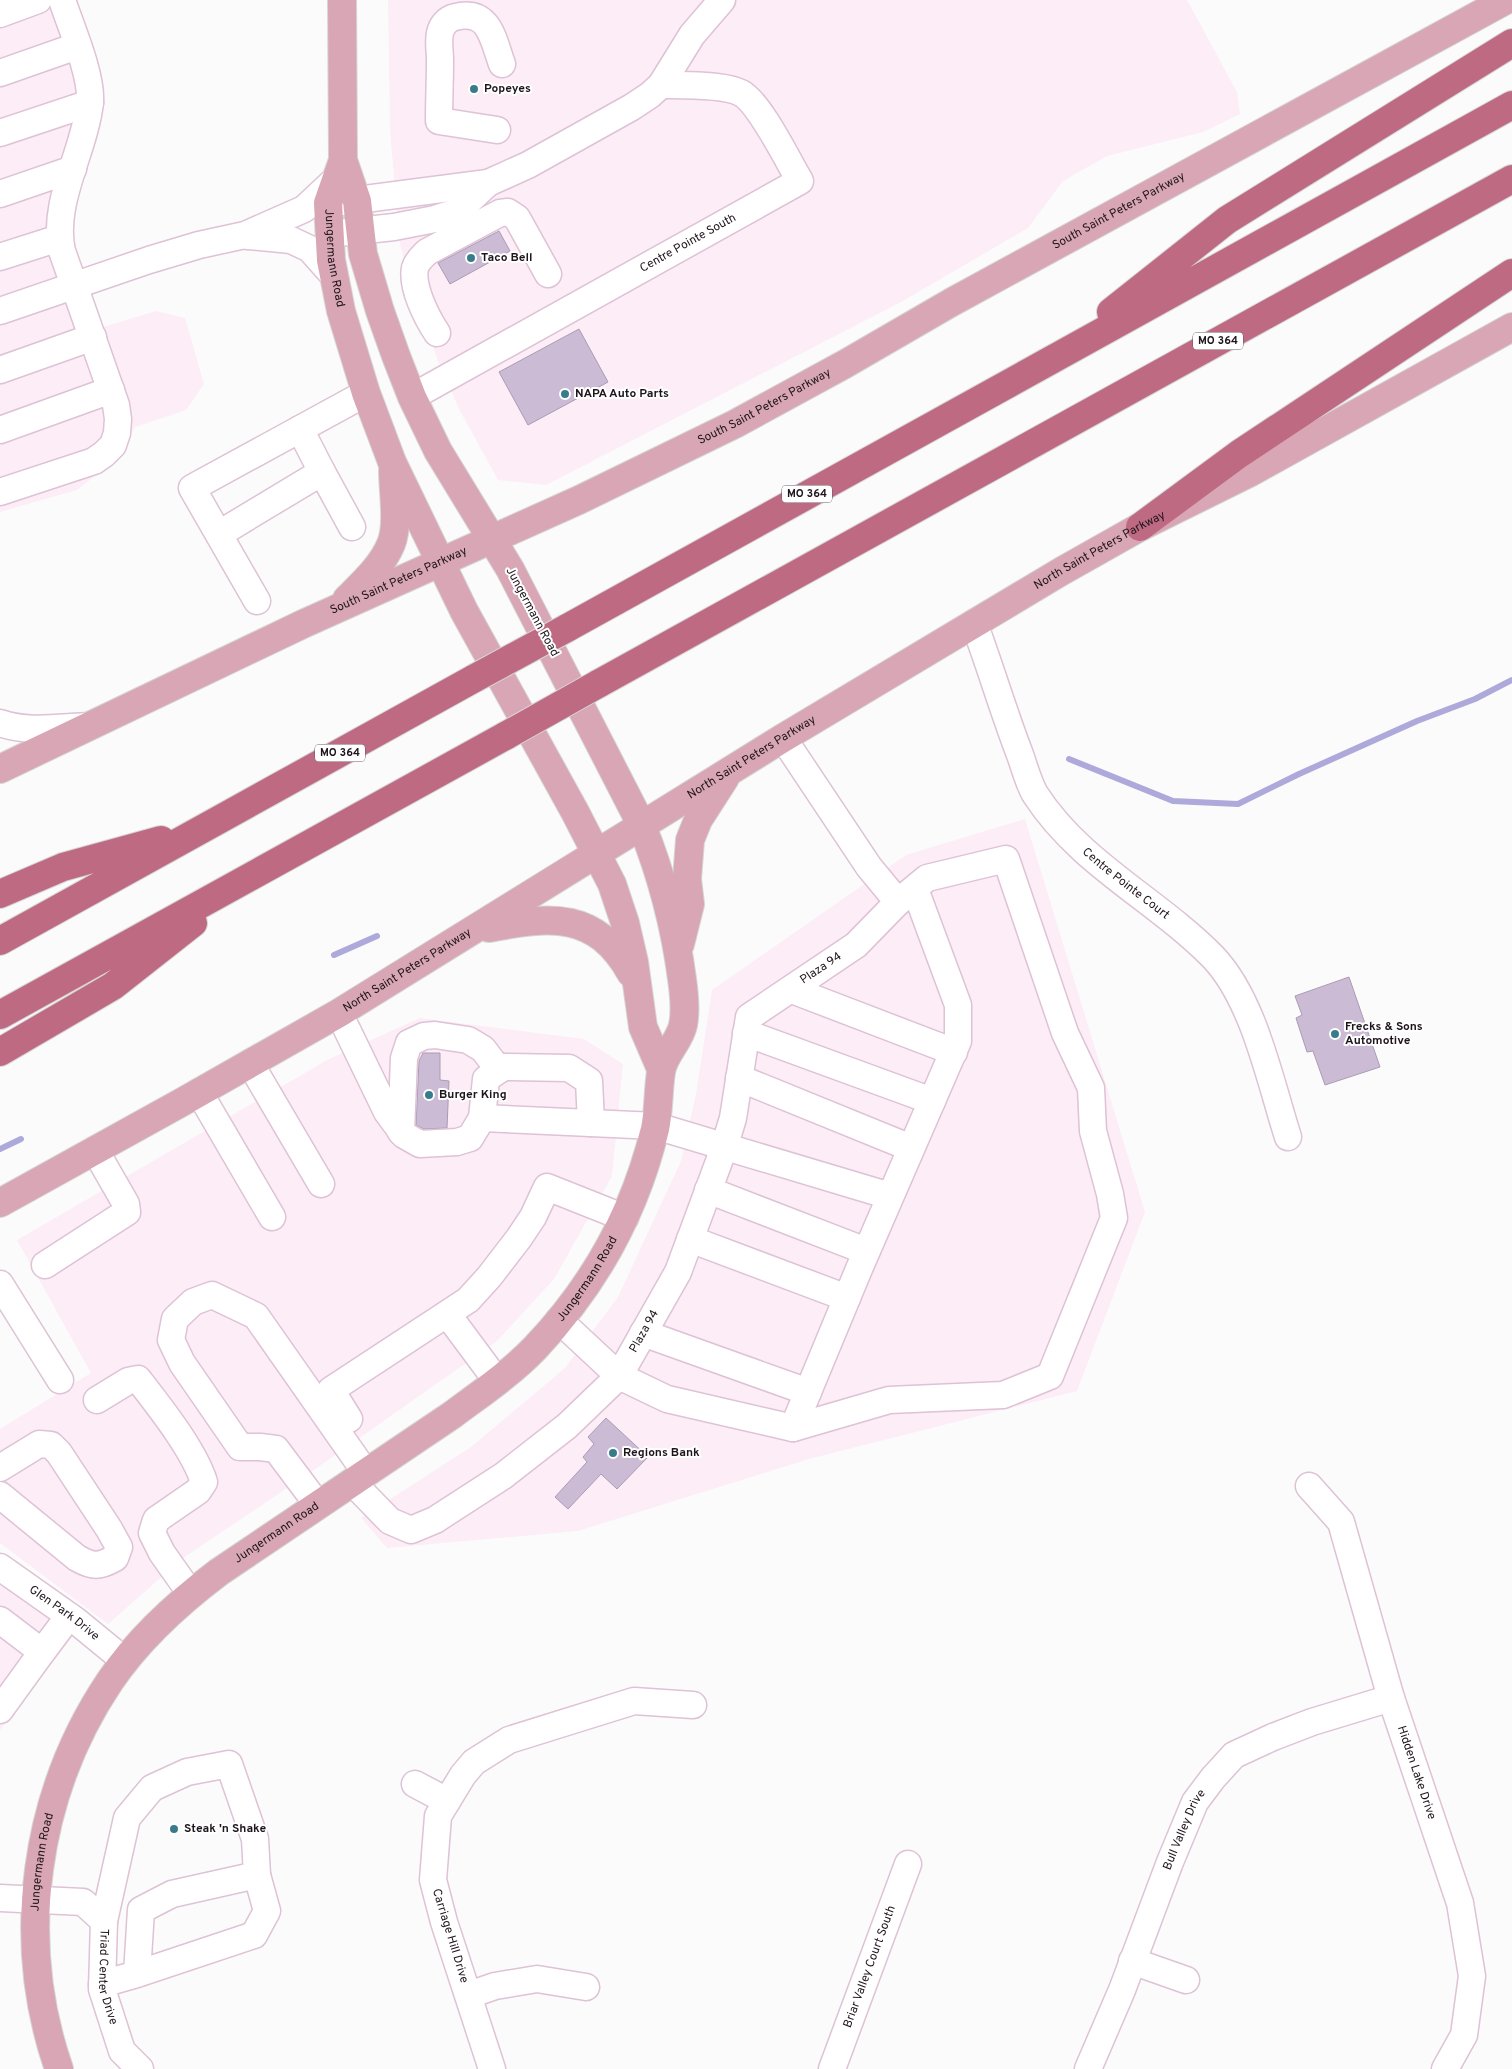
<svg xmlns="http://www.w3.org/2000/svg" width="1512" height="2069" font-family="Overpass,sans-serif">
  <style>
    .built { fill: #fcedf7 }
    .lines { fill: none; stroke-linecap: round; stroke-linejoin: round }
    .stream { stroke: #ada9db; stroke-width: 6 }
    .building { fill: #cbbbd5; stroke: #ab9bb4 }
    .minor-casing { stroke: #dec2d5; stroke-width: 29 }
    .major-casing { stroke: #d7d5d6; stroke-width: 30 }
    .highway-casing { stroke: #d7d5d6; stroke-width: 30 }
    .minor { stroke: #fff; stroke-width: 26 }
    .major { stroke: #d8a6b4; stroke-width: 28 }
    .highway { stroke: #be6a82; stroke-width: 28 }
    .highway-bridge-casing { stroke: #d7d5d6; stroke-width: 30; stroke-linecap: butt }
    .highway-bridge { stroke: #be6a82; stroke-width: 28 }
    .poi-dot { fill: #387c8b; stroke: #fff; stroke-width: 2 }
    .labels { text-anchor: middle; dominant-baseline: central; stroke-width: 4; stroke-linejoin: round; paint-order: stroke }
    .shield { fill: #fff; stroke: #625b60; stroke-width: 1 }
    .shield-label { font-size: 11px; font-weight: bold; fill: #1f151c }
    .poi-label { font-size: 12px; font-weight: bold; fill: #1f151c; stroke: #fff; text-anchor: start }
    .street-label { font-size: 12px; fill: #1f151c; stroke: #fff }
  </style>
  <rect width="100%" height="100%" fill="#fbfbfb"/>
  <path class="built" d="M0 0H74L100 82 64 229 103 327 156 311 185 318 204 384 186 410 135 427 110 464 77 490 0 512Z
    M388 0H1187L1237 92 1240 114 1203 132 1107 156 1063 181 1028 228 901 302 546 485 498 480 459 409 438 361 405 264 400 244 390 130Z
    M1025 819 1145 1212 1077 1391 809 1459 578 1531 387 1548 361 1518 471 1447 565 1368 618 1297 681 1161 696 1094 712 990 906 855Z
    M420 1018 584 1039 623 1064 612 1176 554 1279 496 1342 311 1472 183 1558 108 1624 0 1543V1429L91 1373 17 1240 329 1059Z
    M0 1582 74 1635 0 1730Z"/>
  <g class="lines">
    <path class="stream" d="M1069 759 1173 801 1238 804 1299 774 1417 721 1475 699 1512 680
      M334 955 377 936
      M0 1149 21 1139"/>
  </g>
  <path class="building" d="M499 231 510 251 450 284 438 263Z
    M579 329 608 382 528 425 499 372Z
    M1349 977 1380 1067 1325 1085 1313 1051 1307 1052 1296 1018 1302 1015 1295 996Z
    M423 1053H440V1080L449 1081 447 1128 424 1129 416 1125 419 1061Z
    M606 1418 648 1457 617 1489 601 1474 568 1509 555 1497 587 1462 583 1457 594 1444 588 1437Z"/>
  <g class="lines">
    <defs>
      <g id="minor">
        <path d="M0 14 38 0"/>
        <path d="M0 73 77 46"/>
        <path d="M497 130 439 121C439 101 440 80 440 60 440 51 438 41 440 33 442 25 447 19 455 17 490 8 493 40 502 64"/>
        <path d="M0 133 90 103"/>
        <path d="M0 194 73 169"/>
        <path d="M334 203 488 183 528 165 632 107 650 95 661 85 692 35 722 0"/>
        <path d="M330 234 394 227 435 219 457 212 488 183"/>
        <path d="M248 236 291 240 310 249 334 276"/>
        <path d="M0 257 59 238"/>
        <path d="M0 311 149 260 199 245 245 235 304 209 336 179"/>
        <path d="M437 333C427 318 411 287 415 268 417 261 422 257 427 252L500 213 508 212 517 218 548 274"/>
        <path d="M0 370 93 337"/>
        <path id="s1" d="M412 397 800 181C788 161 760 103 741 93 724 84 680 85 661 85"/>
        <path d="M0 430 111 390"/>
        <path d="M322 472 352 527"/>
        <path d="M0 492 94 461 104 454 113 445 117 433 118 419 116 405 62 251C51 203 85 150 90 102 92 75 71 27 62 0"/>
        <path d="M219 534 322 472 300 429"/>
        <path d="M257 601 192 488 366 393"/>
        <path id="s2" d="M974 623C990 666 1003 710 1019 752 1024 765 1028 782 1035 794 1080 864 1156 899 1213 957 1254 1000 1270 1081 1288 1137"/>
        <path d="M0 723C28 733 60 727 89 726"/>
        <path d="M783 738 869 867 898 902"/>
        <path d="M792 990 954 1052"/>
        <path d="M339 1013 387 1112 404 1135 420 1144 457 1142 470 1138 482 1118 486 1079 503 1067 569 1068 589 1081 591 1123"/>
        <path d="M746 1033 932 1101"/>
        <path d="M250 1063 321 1184"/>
        <path d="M739 1078 911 1148"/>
        <path d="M199 1092 272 1217"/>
        <path d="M482 1118 656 1126 890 1196"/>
        <path d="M401 1132 404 1058 409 1043 424 1036 435 1035 468 1040 483 1049 499 1070"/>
        <path d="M708 1190 866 1251"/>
        <path d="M690 1239 847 1298"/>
        <path d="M45 1265 127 1212 126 1204 95 1150"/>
        <path d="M0 1284 60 1380"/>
        <path d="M448 1315 497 1381"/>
        <path d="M643 1333 808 1392"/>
        <path d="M97 1400 128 1381 138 1379C159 1406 194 1450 204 1482L198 1491 156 1520 152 1533 162 1553 191 1594"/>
        <path d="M349 1419 331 1390 468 1300 489 1277 519 1238 533 1217 547 1187 625 1218"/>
        <path d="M793 1428 859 1269 958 1041V1005L915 889"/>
        <path d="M0 1468 39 1444 51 1445 59 1453 109 1529 119 1547 115 1558C99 1567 93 1567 77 1558L0 1495"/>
        <path id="s3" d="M352 1482 390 1521 411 1530 435 1520 503 1476 567 1426 619 1376 678 1272 724 1148 733 1118 749 1017 856 945 898 902 927 878 1006 859 1065 1033 1091 1088 1093 1131 1110 1194 1114 1218 1050 1376 1003 1395 889 1400 793 1428 667 1399 619 1376 559 1320"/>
        <path id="s4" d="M1309 1486 1341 1522 1391 1698 1460 1903 1472 1976 1464 2035 1445 2069"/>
        <path d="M318 1505 276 1449 260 1447H240L182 1363 171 1340 175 1319 193 1302 212 1295 256 1316 366 1473"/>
        <path id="s5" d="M0 1567 75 1620 125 1661"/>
        <path d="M0 1620 42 1652 69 1616"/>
        <path d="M0 1710 42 1652"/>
        <path d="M415 1784 447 1801"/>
        <path id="s6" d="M0 1898 83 1902 104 1921 102 1989 122 2051 140 2069"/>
        <path d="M104 1921 127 1818 152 1788 187 1772 229 1764 255 1839 257 1875"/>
        <path d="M1132 1961 1186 1980"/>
        <path d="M102 1984 137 1974 254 1935 267 1911 257 1875 172 1894 141 1910 137 1974"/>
        <path d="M469 1995 495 1986 537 1979 586 1987"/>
        <path d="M492 2069 444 1922 433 1880 438 1816 463 1775 474 1762 509 1740 634 1701 693 1705"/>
        <path id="s7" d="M832 2069 908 1864"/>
        <path id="s8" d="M1088 2069 1122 1990 1170 1862 1195 1802 1213 1778 1234 1755 1273 1737 1312 1722 1391 1698"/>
      </g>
      <g id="major">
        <path id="s9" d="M343 160 328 203 331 260 341 311 366 393 392 462 464 611 575 812 612 884 625 923 634 962 643 1027 661 1069"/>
        <path d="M347 599C363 583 382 566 391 544 399 525 393 491 393 471"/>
        <path id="s10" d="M0 769 303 624 579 500 735 424 845 364 952 302 1506 0"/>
        <path d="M489 928C551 916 596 911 631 973"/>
        <path d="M680 944 690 904 687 879 690 840 698 820 725 778"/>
        <path id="s11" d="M0 1203 184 1101 339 1013 783 738 1062 571 1140 527 1251 472 1512 327"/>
        <path id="s12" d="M59 2069C14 1940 34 1794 110 1681 139 1638 178 1603 219 1572L452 1415C480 1394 510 1374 535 1348 594 1286 635 1212 655 1129 659 1110 658 1091 661 1072 663 1055 680 1041 683 1025 686 1011 684 993 682 979 675 926 662 876 642 826L510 569 438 451 412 397 396 356 380 311 363 254 357 201 343 160 342 0"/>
      </g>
      <path id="highway" d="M1111 312 1227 220 1512 43
        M1140 527 1239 454 1512 273
        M567 628 1512 105
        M598 684 1512 179
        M0 894 63 867 161 840
        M0 941 475 678
        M0 1015 507 735
        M0 1052 113 986 193 923"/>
    </defs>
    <use href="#minor" class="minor-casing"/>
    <use href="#major" class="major-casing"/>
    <use href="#highway" class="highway-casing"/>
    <use href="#minor" class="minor"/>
    <use href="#major" class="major"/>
    <use href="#highway" class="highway"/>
    <defs>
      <path id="highway-bridge" d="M475 678 567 628
        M507 735 598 684"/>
    </defs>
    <use href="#highway-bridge" class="highway-bridge-casing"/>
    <use href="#highway-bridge" class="highway-bridge"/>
  </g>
  <g class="poi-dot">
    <circle cx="474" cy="89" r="5"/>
    <circle cx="471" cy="258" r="5"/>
    <circle cx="565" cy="394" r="5"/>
    <circle cx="1335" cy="1034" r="5"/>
    <circle cx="429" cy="1095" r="5"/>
    <circle cx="613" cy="1453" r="5"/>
    <circle cx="174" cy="1829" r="5"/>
  </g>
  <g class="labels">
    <g class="shield">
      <rect x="1193" y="332.5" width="50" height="17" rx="4"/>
      <rect x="782" y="485.5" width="50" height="17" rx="4"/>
      <rect x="315" y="744.5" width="50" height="17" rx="4"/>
    </g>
    <g class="shield-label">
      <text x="1218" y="341">MO 364</text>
      <text x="807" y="494">MO 364</text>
      <text x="340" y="753">MO 364</text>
    </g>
    <g class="poi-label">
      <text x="484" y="89">Popeyes</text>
      <text x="481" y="258">Taco Bell</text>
      <text x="575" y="394">NAPA Auto Parts</text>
      <text x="1345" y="1027">Frecks &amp; Sons<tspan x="1345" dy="14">Automotive</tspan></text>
      <text x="439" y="1095">Burger King</text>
      <text x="623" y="1453">Regions Bank</text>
      <text x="184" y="1829">Steak 'n Shake</text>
    </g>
    <g class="street-label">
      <text stroke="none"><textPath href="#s10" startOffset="1251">South Saint Peters Parkway</textPath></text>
      <text stroke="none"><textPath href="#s1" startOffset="316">Centre Pointe South</textPath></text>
      <text stroke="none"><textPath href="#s9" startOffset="101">Jungermann Road</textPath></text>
      <text stroke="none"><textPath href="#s10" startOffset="846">South Saint Peters Parkway</textPath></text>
      <text stroke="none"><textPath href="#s11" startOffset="1279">North Saint Peters Parkway</textPath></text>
      <text stroke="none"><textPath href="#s10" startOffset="441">South Saint Peters Parkway</textPath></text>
      <text transform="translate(532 612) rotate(62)">Jungermann Road</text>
      <text stroke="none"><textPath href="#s11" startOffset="874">North Saint Peters Parkway</textPath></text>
      <text stroke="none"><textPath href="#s2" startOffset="310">Centre Pointe Court</textPath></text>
      <text stroke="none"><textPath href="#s3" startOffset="810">Plaza 94</textPath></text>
      <text stroke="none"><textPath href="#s11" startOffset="469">North Saint Peters Parkway</textPath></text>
      <text stroke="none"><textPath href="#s12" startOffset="1035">Jungermann Road</textPath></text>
      <text stroke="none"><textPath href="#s3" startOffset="389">Plaza 94</textPath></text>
      <text stroke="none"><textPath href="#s12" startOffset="630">Jungermann Road</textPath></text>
      <text stroke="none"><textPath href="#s5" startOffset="79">Glen Park Drive</textPath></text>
      <text stroke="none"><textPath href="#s4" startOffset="310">Hidden Lake Drive</textPath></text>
      <text stroke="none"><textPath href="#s8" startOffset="258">Bull Valley Drive</textPath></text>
      <text stroke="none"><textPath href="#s12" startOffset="210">Jungermann Road</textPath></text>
      <text transform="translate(450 1936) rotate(73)">Carriage Hill Drive</text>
      <text stroke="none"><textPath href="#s7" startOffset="109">Briar Valley Court South</textPath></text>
      <text stroke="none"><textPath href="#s6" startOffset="168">Triad Center Drive</textPath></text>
    </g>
  </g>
</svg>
